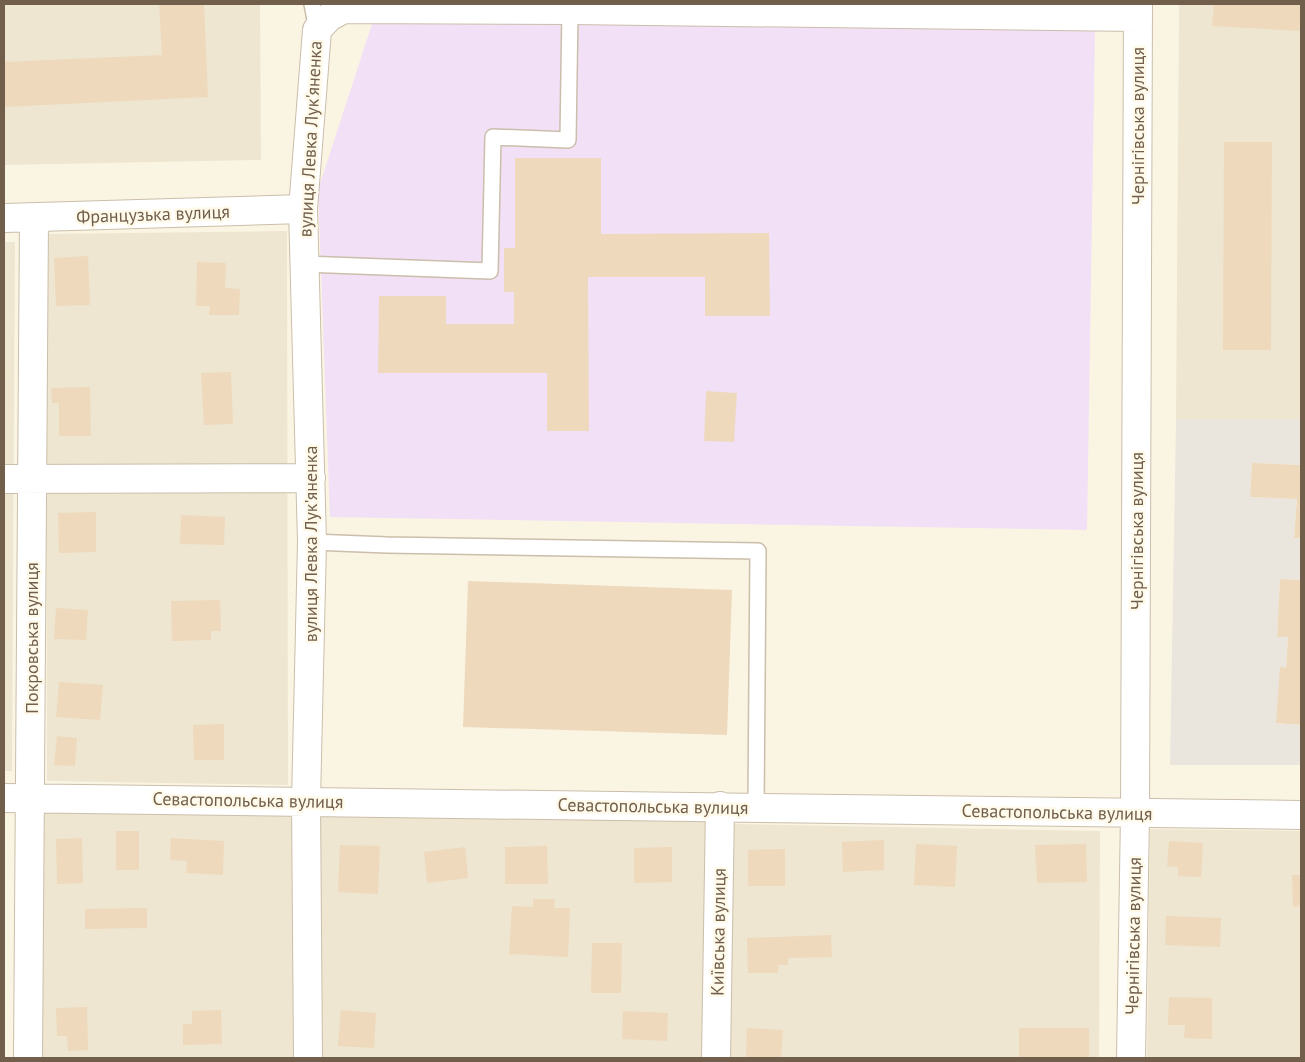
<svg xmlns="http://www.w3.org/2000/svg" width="1305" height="1062" font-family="'PT Sans',sans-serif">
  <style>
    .residential { fill: #eee6d0 }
    .industrial { fill: #eae6de }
    .education { fill: #f2e0f7 }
    .building { fill: #eed9bd }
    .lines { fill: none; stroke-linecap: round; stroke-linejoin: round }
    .service-casing { stroke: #cbbeab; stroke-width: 18 }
    .minor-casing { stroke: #cbbeab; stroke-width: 30 }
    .service { stroke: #fff; stroke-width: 15 }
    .minor { stroke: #fff; stroke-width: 28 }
    .labels { text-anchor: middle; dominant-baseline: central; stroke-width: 5; stroke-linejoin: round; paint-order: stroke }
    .street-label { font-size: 18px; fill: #715f4b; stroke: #fef9e9 }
  </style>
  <rect width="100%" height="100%" fill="#faf5e3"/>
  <path class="residential" d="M4 4H260L261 160 4 165Z
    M1179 4H1301V419H1176Z
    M287 231 288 785 47 781 46 234Z
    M4 242H15L12 771H4Z
    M41 812 295 814 296 1058H37Z
    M317 812 709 819 706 1058H317Z
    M733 824 1100 831 1099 1058H730Z
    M1150 829 1301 831V1058H1147Z"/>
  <path class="industrial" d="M1176 419H1301V465L1252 463 1250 497 1297 499 1294 538H1301V580L1280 579 1277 636 1288 637 1286 668 1276 723 1301 725V765H1170Z"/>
  <path class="education" d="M373 21 1095 26 1087 530 330 517 318 190Z"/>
  <path class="building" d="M159 4H204L208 97 4 107V62L162 55Z
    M1214 4H1301V31L1212 26Z
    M1224 142H1272L1271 350H1223Z
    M515 158H601V234L769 233 770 316H705V277H588L589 431H547V373H378L379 296H446V324H514V292H504V248H515Z
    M88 256 90 305 56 306 54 258Z
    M197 262 226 263 225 288 240 289 239 315H209L210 306H196Z
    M231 372 233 424 204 425 201 373Z
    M90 387 91 436H59V403H52L51 388Z
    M706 391 737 393 734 442 704 441Z
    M1252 463 1301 465V538H1294L1297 499 1250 497Z
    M96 512V552L59 553 58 513Z
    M181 515 225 517 224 545 180 544Z
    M1280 579 1301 580V725L1276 723 1280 667 1286 668 1288 637H1277Z
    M468 581 732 590 727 735 463 727Z
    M220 600 221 631H211V640L172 641 171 601Z
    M56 608 88 610 86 640 54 639Z
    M59 682 103 685 100 720 56 717Z
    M224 724V760H194L193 725Z
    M57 736 77 738 75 766 54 765Z
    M116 831H139V870H116Z
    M82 838 83 883 57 884 56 839Z
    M171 838 224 841 223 875 186 873 187 861 170 860Z
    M884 840V870L843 872 842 842Z
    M1169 841 1203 843 1201 877 1178 876V867L1167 866Z
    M916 844 957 846 955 887 914 885Z
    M1086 844 1087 882 1037 883 1035 845Z
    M340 845 380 846 378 894 338 892Z
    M547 846 548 884H505V847Z
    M465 847 468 878 427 883 424 852Z
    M672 847V882L634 883V848Z
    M785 849V886H748V850Z
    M1292 875H1301V906L1293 907Z
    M533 899H555L554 908H570L568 957 509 954 512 906 533 907Z
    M147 908V928L85 929V909Z
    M1166 916 1221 918 1220 947 1165 945Z
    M831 935 832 957 788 958V965H778V973H748L747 938Z
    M592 943H622L621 993H591Z
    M1169 997 1212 998V1039L1184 1038 1185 1025H1168Z
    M87 1007 88 1050 68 1051 67 1036H57L56 1008Z
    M221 1010 222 1044 183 1045V1024H192V1011Z
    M341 1010 376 1013 374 1048 338 1046Z
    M623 1011 668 1013 667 1041 622 1039Z
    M747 1028 783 1030 781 1058H746Z
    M1019 1028H1089V1058H1019Z"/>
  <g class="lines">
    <defs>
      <path id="service" d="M312 4 317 30
        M304 264 490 271 493 137 568 140 570 10
        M312 542 387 545 758 551 756 807"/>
      <path id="minor" d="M4 218 303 209
        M4 479 311 478
        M4 798 1301 815
        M28 1058 34 218
        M308 1058 306 801 312 542 303 209 317 30 329 17 344 9 570 10 1138 17
        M716 1058 720 806
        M1131 1058 1135 814 1138 4"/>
    </defs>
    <use href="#service" class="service-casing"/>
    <use href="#minor" class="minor-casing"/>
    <use href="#service" class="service"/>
    <use href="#minor" class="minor"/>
  </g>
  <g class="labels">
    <g class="street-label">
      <text transform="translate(1137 126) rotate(-90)">Чернігівська вулиця</text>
      <text transform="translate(310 139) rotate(-87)">вулиця Левка Лук'яненка</text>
      <text transform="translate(153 214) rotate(-2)">Французька вулиця</text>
      <text transform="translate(1136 531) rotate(-90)">Чернігівська вулиця</text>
      <text transform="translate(310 544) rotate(-90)">вулиця Левка Лук'яненка</text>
      <text transform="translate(31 638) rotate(-90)">Покровська вулиця</text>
      <text transform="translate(248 800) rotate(1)">Севастопольська вулиця</text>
      <text transform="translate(653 806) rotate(1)">Севастопольська вулиця</text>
      <text transform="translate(1057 812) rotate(1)">Севастопольська вулиця</text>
      <text transform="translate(718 932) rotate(-89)">Київська вулиця</text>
      <text transform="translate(1133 936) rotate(-89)">Чернігівська вулиця</text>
    </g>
  </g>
  <rect width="1305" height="1062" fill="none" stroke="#715f4b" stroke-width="10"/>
</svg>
